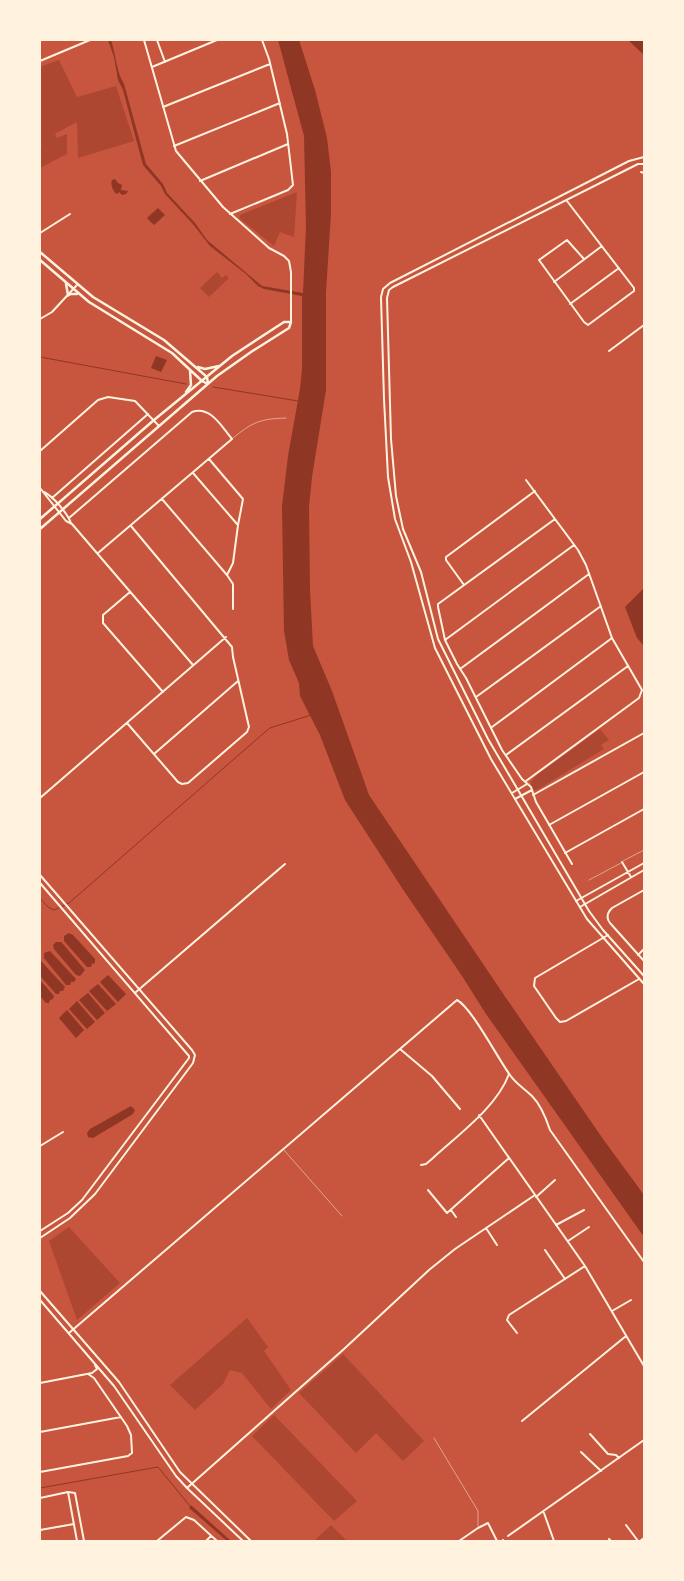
<svg xmlns="http://www.w3.org/2000/svg" width="684" height="1581" font-family="'Asap Condensed',sans-serif">
  <style>
    .green { fill: #ae4732 }
    .water { fill: #8f3625 }
    .lines { fill: none; stroke-linecap: round; stroke-linejoin: round }
    .stream { stroke: #8f3625; stroke-width: 1 }
    .service { stroke: #fff3e0; stroke-width: 0.5 }
    .minor { stroke: #fff3e0; stroke-width: 2 }
    .tertiary { stroke: #fff3e0; stroke-width: 2 }
    .secondary { stroke: #fff3e0; stroke-width: 2.5 }
  </style>
  <rect width="100%" height="100%" fill="#c8553d"/>
  <path class="green" d="M59 60 77 97 116 86 134 141 78 158 77 122 47 138 55 134 57 138 67 134V154L40 168V146L42 145 40 141V67Z
    M297 192 294 237 280 232 274 246 239 218 240 215Z
    M217 272 222 278 226 275 229 278 209 297 200 288Z
    M600 729 609 740 601 745 604 749 537 790H534L531 787V781L537 775Z
    M69 1227 120 1283 77 1320 49 1241Z
    M247 1318 268 1347 264 1351 291 1390 271 1409 242 1373 230 1370 223 1384 195 1410 170 1385Z
    M343 1354 424 1441 403 1461 376 1433 356 1453 299 1393Z
    M274 1415 357 1501 334 1521 252 1436Z
    M331 1525 347 1541H314Z"/>
  <path class="water" d="M108 40H111C116 55 116 71 124 84L146 164 163 184 167 193 195 223 207 240 262 286 303 293 306 227 304 136 278 40H299L315 90 327 138 331 172V213L326 292V390L312 477 309 507 310 590 313 646 332 691 369 795 504 995 603 1139 644 1195V1237L486 1014 462 976 404 891 345 800 320 735 300 696 299 683 289 660 284 631 282 506 288 456 300 389 302 369V296L264 289 258 286 246 274 210 246 192 223 165 194 161 186 143 165 123 90 118 80 114 57Z
    M628 40H644V55Z
    M115 179 118 183 122 185 121 190 128 191 126 194 122 195 119 192 117 194C113 192 110 183 112 180Z
    M158 208 165 215 154 225 147 218Z
    M156 356 167 360 161 372 151 368Z
    M644 588V646L637 638 625 607Z
    M69 933 73 935 95 959V963L92 964 91 967H87L64 941V936Z
    M56 942H61L63 944 85 970 80 976 76 975 54 949 53 945Z
    M50 951 76 979 74 982H71L70 985H66L44 958V953Z
    M40 960 65 987 63 991H60L59 994H56L40 976Z
    M108 975 126 994 118 1002 100 982Z
    M40 980 54 996 53 999 50 1000 49 1003H46L40 996Z
    M98 984 116 1004 107 1011 89 991Z
    M88 993 105 1013 97 1020 79 1000Z
    M77 1001 95 1022 87 1029 69 1009Z
    M67 1010 84 1030 76 1038 59 1018Z
    M131 1106 135 1110 133 1114 93 1138 88 1137 87 1133 90 1129Z
    M191 1505 231 1541H227L189 1508Z"/>
  <g class="lines">
    <path class="stream" d="M40 357 186 384
      M213 387 298 401
      M40 898 48 907 54 910 69 903 265 732 270 728 311 715
      M40 1488 158 1467 190 1506"/>
    <path class="service" d="M233 438C253 422 259 419 286 418
      M623 861 644 850
      M589 880 621 863
      M283 1149 342 1216
      M434 1438 478 1511V1526"/>
    <path class="minor" d="M157 40 165 62
      M152 67 217 40
      M163 107 270 64
      M174 146 280 103
      M641 172 644 173
      M200 181 288 144
      M567 201 634 288V291L588 325 584 322 539 260 567 240 584 259
      M230 214 288 190 293 185 287 134 269 59 262 40
      M40 233 70 214
      M554 282 602 246
      M570 304 619 268
      M609 351 644 325
      M40 451 98 400 108 397 135 401 159 426
      M209 459 243 499 238 525 233 563 227 575 233 584V609
      M193 473 237 524
      M40 488 66 521 72 524 193 665
      M44 492C54 497 67 513 71 523
      M52 498 148 414
      M162 499 227 575
      M69 518 192 412C210 405 222 427 232 439L98 553
      M555 519 438 604V607L445 640 457 664 466 678 502 750 522 779 531 787 536 802 572 864
      M464 585 446 560V557L535 491
      M130 592 103 615V623L163 692
      M445 640 574 545
      M460 669 589 574
      M476 697 601 606
      M127 723 178 782 182 784 188 783 247 732 249 727 233 657 232 647 131 526
      M492 727 612 638
      M154 754 238 681
      M506 755 628 666
      M526 781 639 698 642 690 612 638 586 565 578 550 526 480
      M512 793 527 784
      M533 795 644 733
      M40 798 226 637
      M515 799 532 790
      M549 825 644 772
      M565 853 644 809
      M622 862 631 877
      M644 890 612 908C607 913 606 918 610 923L644 961
      M576 901 644 863
      M580 907 644 870
      M608 935 535 978 534 986 556 1018 560 1022 566 1021 639 979
      M638 955 644 949
      M136 992 285 864
      M400 1049 432 1076 460 1109
      M479 1115 585 1266 644 1366
      M40 1146 63 1132
      M421 1165 426 1164 433 1158C458 1135 497 1107 509 1074
      M428 1190 447 1213 509 1158
      M536 1197 555 1180
      M451 1210 456 1217
      M556 1225 584 1210
      M486 1228 497 1245
      M568 1241 589 1227
      M545 1250 565 1279
      M612 1311 631 1300
      M69 1333 457 1000C472 1008 498 1059 510 1075 515 1083 525 1089 532 1096 541 1105 546 1118 550 1130L644 1262
      M517 1333 507 1320 509 1315 585 1266
      M40 1383 92 1373 97 1369 95 1365
      M522 1421 626 1336
      M40 1432 121 1417
      M590 1434 608 1454 616 1455 619 1458
      M581 1452 601 1471
      M40 1472 128 1456 132 1453 131 1435 127 1426 94 1378 88 1374
      M187 1488 344 1349 429 1270 455 1249 535 1195
      M68 1492 77 1541
      M40 1498 68 1492 75 1493 84 1541
      M544 1513 554 1541
      M626 1525 638 1541
      M40 1530 74 1524
      M508 1536 644 1440
      M609 1539 611 1541
      M157 1541 186 1517 194 1520 217 1541
      M206 1541 211 1536
      M459 1541 478 1528 488 1523 497 1541
      M502 1541 503 1540
      M640 1541 644 1538"/>
    <path class="tertiary" d="M144 40 176 151 223 207 269 248 284 256 289 261 291 272V322
      M40 61 90 40
      M644 157 629 161 390 283 383 289 381 297 384 399 388 477 395 519 411 562 435 648 491 759 587 919 644 984
      M644 164H638L393 287 389 290 387 298 391 439 396 496 403 529 421 572 438 639 488 739 589 911 603 930 644 976
      M40 319 52 312 77 285
      M40 875 192 1050 195 1055 193 1063 95 1194 70 1218 40 1238
      M40 883 189 1056V1058L82 1200 68 1213 40 1231
      M40 1291 119 1382 180 1472 251 1541
      M40 1300 114 1386 176 1476 187 1488 243 1541"/>
    <path class="secondary" d="M40 252 93 297 164 340 207 377 208 384
      M40 260 89 302 172 353 202 381 208 384
      M66 284 68 295
      M67 296 71 294H77
      M198 367 205 369 219 366
      M186 392 191 385 190 371
      M40 519 154 420 232 356 284 322H291L289 328 251 352 217 376 40 529"/>
  </g>
  <rect width="684" height="1581" fill="none" stroke="#fff3e0" stroke-width="82"/>
</svg>
